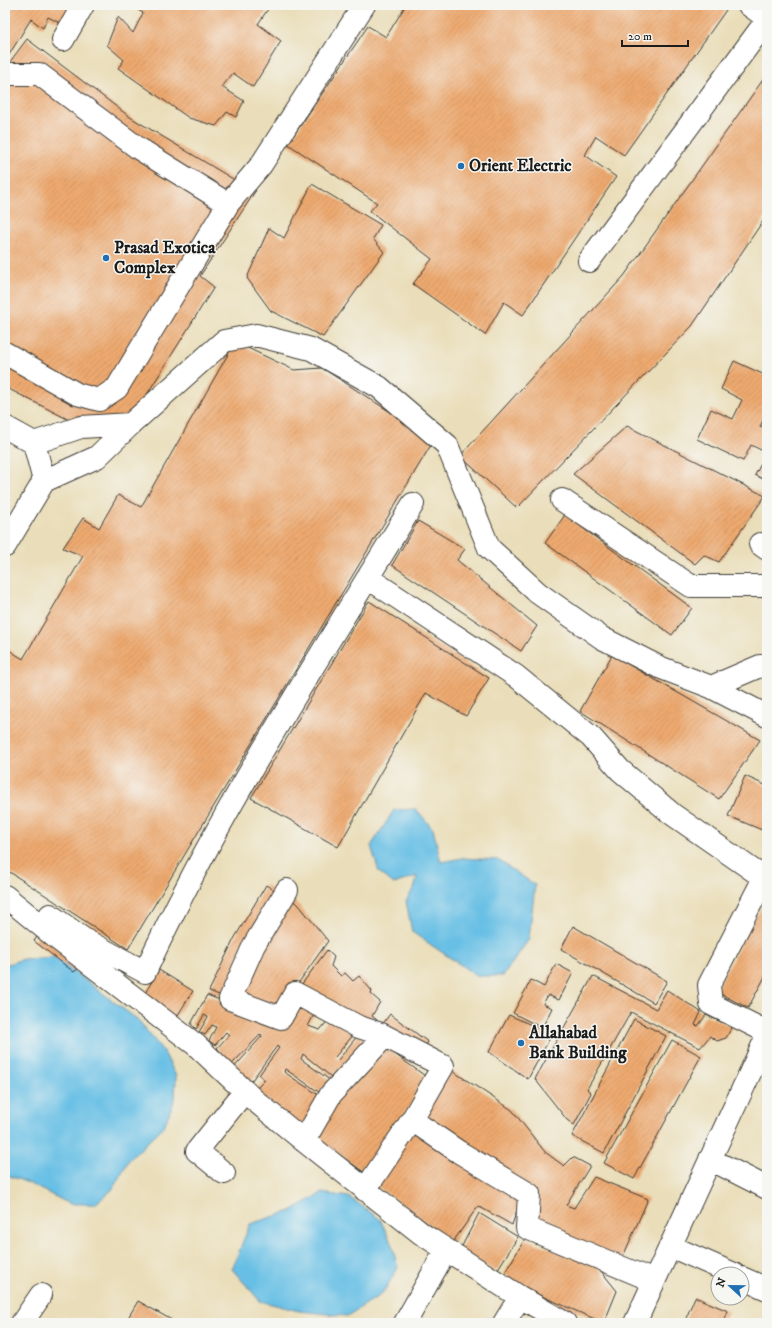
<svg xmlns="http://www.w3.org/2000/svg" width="772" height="1328" font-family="'IM FELL DW Pica',serif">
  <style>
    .water { fill: #68bfe5; stroke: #426e80 }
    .building { fill: url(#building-hatch) }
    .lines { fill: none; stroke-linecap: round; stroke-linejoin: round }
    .minor-casing { stroke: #3b3934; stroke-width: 24 }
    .minor { stroke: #fff; stroke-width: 22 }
    .poi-dot { fill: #1f6fb2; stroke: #f6f6f2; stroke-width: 1.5 }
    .labels { text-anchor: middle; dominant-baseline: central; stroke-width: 3; stroke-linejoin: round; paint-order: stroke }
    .poi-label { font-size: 17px; font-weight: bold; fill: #1c1c1c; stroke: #f6f6f2; text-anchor: start }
  </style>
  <defs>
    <pattern id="building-hatch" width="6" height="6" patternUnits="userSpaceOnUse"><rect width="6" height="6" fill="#eda96f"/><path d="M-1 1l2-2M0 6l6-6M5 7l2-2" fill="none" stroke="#cb9160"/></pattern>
  </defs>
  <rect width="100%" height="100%" fill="#f6f6f2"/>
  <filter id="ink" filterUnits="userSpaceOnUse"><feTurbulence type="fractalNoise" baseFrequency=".025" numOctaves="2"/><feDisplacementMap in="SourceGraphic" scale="8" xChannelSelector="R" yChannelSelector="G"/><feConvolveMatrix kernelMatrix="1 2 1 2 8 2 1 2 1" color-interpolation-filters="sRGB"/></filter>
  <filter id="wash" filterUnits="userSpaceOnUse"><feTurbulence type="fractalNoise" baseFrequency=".012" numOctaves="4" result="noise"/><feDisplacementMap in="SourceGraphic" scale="16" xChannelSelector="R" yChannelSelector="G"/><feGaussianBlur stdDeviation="0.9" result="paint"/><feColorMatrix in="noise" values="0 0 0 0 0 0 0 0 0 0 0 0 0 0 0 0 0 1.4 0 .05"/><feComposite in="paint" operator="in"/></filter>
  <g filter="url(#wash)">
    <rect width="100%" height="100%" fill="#eadeba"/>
    <path class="water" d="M416 809 433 829 441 862 462 858 498 860 535 885 529 939 503 976H477L412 932 406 901 415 886 417 876 394 884 379 872 371 846 394 810Z
      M55 957 138 1020 164 1052 176 1076 175 1099 164 1126 129 1160 112 1190 95 1204H70L28 1183 7 1175 5 1172V965L23 959Z
      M322 1193 349 1197 380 1219 391 1242 398 1268 382 1294 347 1316 299 1311 260 1301 232 1269 250 1224 291 1211Z"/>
    <g id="blocks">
      <path class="building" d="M5 5H75L62 24 48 17 43 28 31 19 7 58 5 56Z
        M130 5H269L270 6 258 24 281 41 253 87 233 73 222 87 244 101 236 117 227 112 216 126 189 118 118 68 124 60 107 45 118 17 133 33 143 13Z
        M400 5H720L726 10 624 155 596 136 585 155 616 177 523 315 504 302 485 335 413 284 432 259 370 211 377 203 288 144 368 26 386 37 404 8Z
        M27 39 130 117 233 179 256 190 200 276 214 287 116 444 5 387V60L9 63Z
        M767 74V215L692 326 517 508 460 456 624 276Z
        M312 184 381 225 373 239 384 252 323 337 271 311 247 278 269 228 284 238Z
        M235 342 294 370 322 368 434 440 128 949 5 869V656L9 650 23 659 83 556 63 548 83 518 99 528 118 495 141 507Z
        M734 361 767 376V412L760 427 767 430V453L751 445 743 461 697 439 711 409 733 419 742 400 721 389Z
        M627 426 765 496 719 562 704 555 695 564 573 474Z
        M767 453V481L755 475Z
        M565 515 692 608 672 635 545 543Z
        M418 521 465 549 457 560 537 626 521 651 392 565Z
        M369 601 489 678 466 716 426 693 338 847 251 798Z
        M612 655 760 740 719 799 580 711Z
        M745 776 767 786V832L728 816Z
        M266 885 279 893 224 997 209 991 234 939Z
        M767 896V973L748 1008 715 991Z
        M286 897 298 904 328 941 280 1009 237 994Z
        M573 926 667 981 654 1003 561 949Z
        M39 934 81 966 74 972 34 941Z
        M327 950 334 957 331 966 341 976 345 973 353 981 359 976 372 991 371 994 380 1002 372 1016 377 1020 373 1026 299 988Z
        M556 964 573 973 559 1000 548 995 543 1004 552 1008 542 1028 513 1013 531 980 544 987Z
        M159 970 193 991 176 1018 142 998Z
        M593 976 656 1009 667 990 701 1012 695 1025 698 1026 706 1015 732 1027 726 1038 717 1041 710 1036 700 1048 631 1012 587 1089 591 1093 574 1125 567 1120 535 1079Z
        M207 995 283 1025 296 1005 315 1013 308 1026 320 1030 329 1019 354 1034 335 1057 338 1060 358 1035 370 1044 335 1080 303 1054 301 1059 331 1081 319 1092 285 1069 284 1072 323 1098 303 1128 255 1090 265 1080 259 1075 279 1048 277 1046 249 1084 232 1070 262 1036 261 1034 231 1065 217 1048 229 1035 226 1032 215 1045 209 1041 216 1027 212 1025 205 1035 199 1032 208 1017 204 1015 196 1029 191 1024Z
        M390 1014 428 1042 423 1050 381 1026Z
        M509 1015 552 1034 528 1079 489 1052Z
        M634 1019 666 1036 604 1153 572 1136Z
        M672 1040 701 1056 634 1179 604 1163Z
        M385 1047 428 1078 365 1173 315 1137 336 1099Z
        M451 1070 512 1110 545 1152 564 1166 573 1157 590 1166 566 1205 574 1208 594 1177 648 1199 622 1259 534 1222 539 1196 420 1118Z
        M413 1130 522 1195 512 1225 478 1206 453 1242 378 1187Z
        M479 1213 518 1237 496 1272 460 1250Z
        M525 1239 597 1266 617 1291 604 1323 523 1288 504 1274Z
        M695 1297 728 1311 723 1323H684Z
        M138 1301 177 1323H125Z"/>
    </g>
  </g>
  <g filter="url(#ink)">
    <use href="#blocks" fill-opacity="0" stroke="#3b3934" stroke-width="1"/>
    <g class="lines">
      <defs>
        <path id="minor" d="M749 5 767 18
          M63 40 83 5
          M5 74H39L138 148 228 204
          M589 261 767 20
          M5 353 77 394 99 400 117 388 228 204 261 165 364 5
          M5 427 34 443 81 427 131 424
          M34 443 44 481
          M562 500 691 586H767
          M760 544 767 549
          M5 546 44 481 97 457 131 424 224 341 256 335 311 349 379 387 447 445 489 548 538 593 602 638 659 667 711 687 767 716
          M368 578 516 676 591 737 620 770 672 814 754 871 767 877
          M711 687 760 666 767 667
          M765 876 709 985 711 1004 767 1032
          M287 890 254 945 230 999 281 1018 295 993 359 1027 381 1034 443 1066 412 1120 365 1190
          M5 896 55 937 196 1045 253 1099 304 1141 422 1234 520 1297 565 1323
          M50 915 85 940 145 972C220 809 320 657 413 504
          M412 1120 459 1152 529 1194 527 1228 654 1281
          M304 1141 331 1094 385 1036
          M710 1159 767 1188
          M224 1173 197 1151 245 1091
          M670 1246 734 1274
          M742 1278 767 1289
          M22 1323 41 1295
          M405 1323 446 1250
          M504 1323 520 1297
          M635 1323 767 1036"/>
      </defs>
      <use href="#minor" class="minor-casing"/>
      <use href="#minor" class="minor"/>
    </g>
  </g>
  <g class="poi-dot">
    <circle cx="461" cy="166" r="4"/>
    <circle cx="106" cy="258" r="4"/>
    <circle cx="521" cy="1043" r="4"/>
  </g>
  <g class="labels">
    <g class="poi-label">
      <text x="469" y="166">Orient Electric</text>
      <text x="114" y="248">Prasad Exotica<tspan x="114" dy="20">Complex</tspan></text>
      <text x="529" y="1033">Allahabad<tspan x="529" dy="20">Bank Building</tspan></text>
    </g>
  </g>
  <rect width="772" height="1328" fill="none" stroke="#f6f6f2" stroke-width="20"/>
  <g transform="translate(730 1286) rotate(292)"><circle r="19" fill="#f6f6f2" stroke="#9f9f9c"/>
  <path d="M0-3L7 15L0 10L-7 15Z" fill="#1f6fb2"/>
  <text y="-6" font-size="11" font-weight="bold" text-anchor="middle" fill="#1c1c1c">N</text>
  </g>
  <path d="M622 40v6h66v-6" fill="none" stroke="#1c1c1c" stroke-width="2"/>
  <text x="628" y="40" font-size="12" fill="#1c1c1c" stroke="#f6f6f2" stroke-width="3" paint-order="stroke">20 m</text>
</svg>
